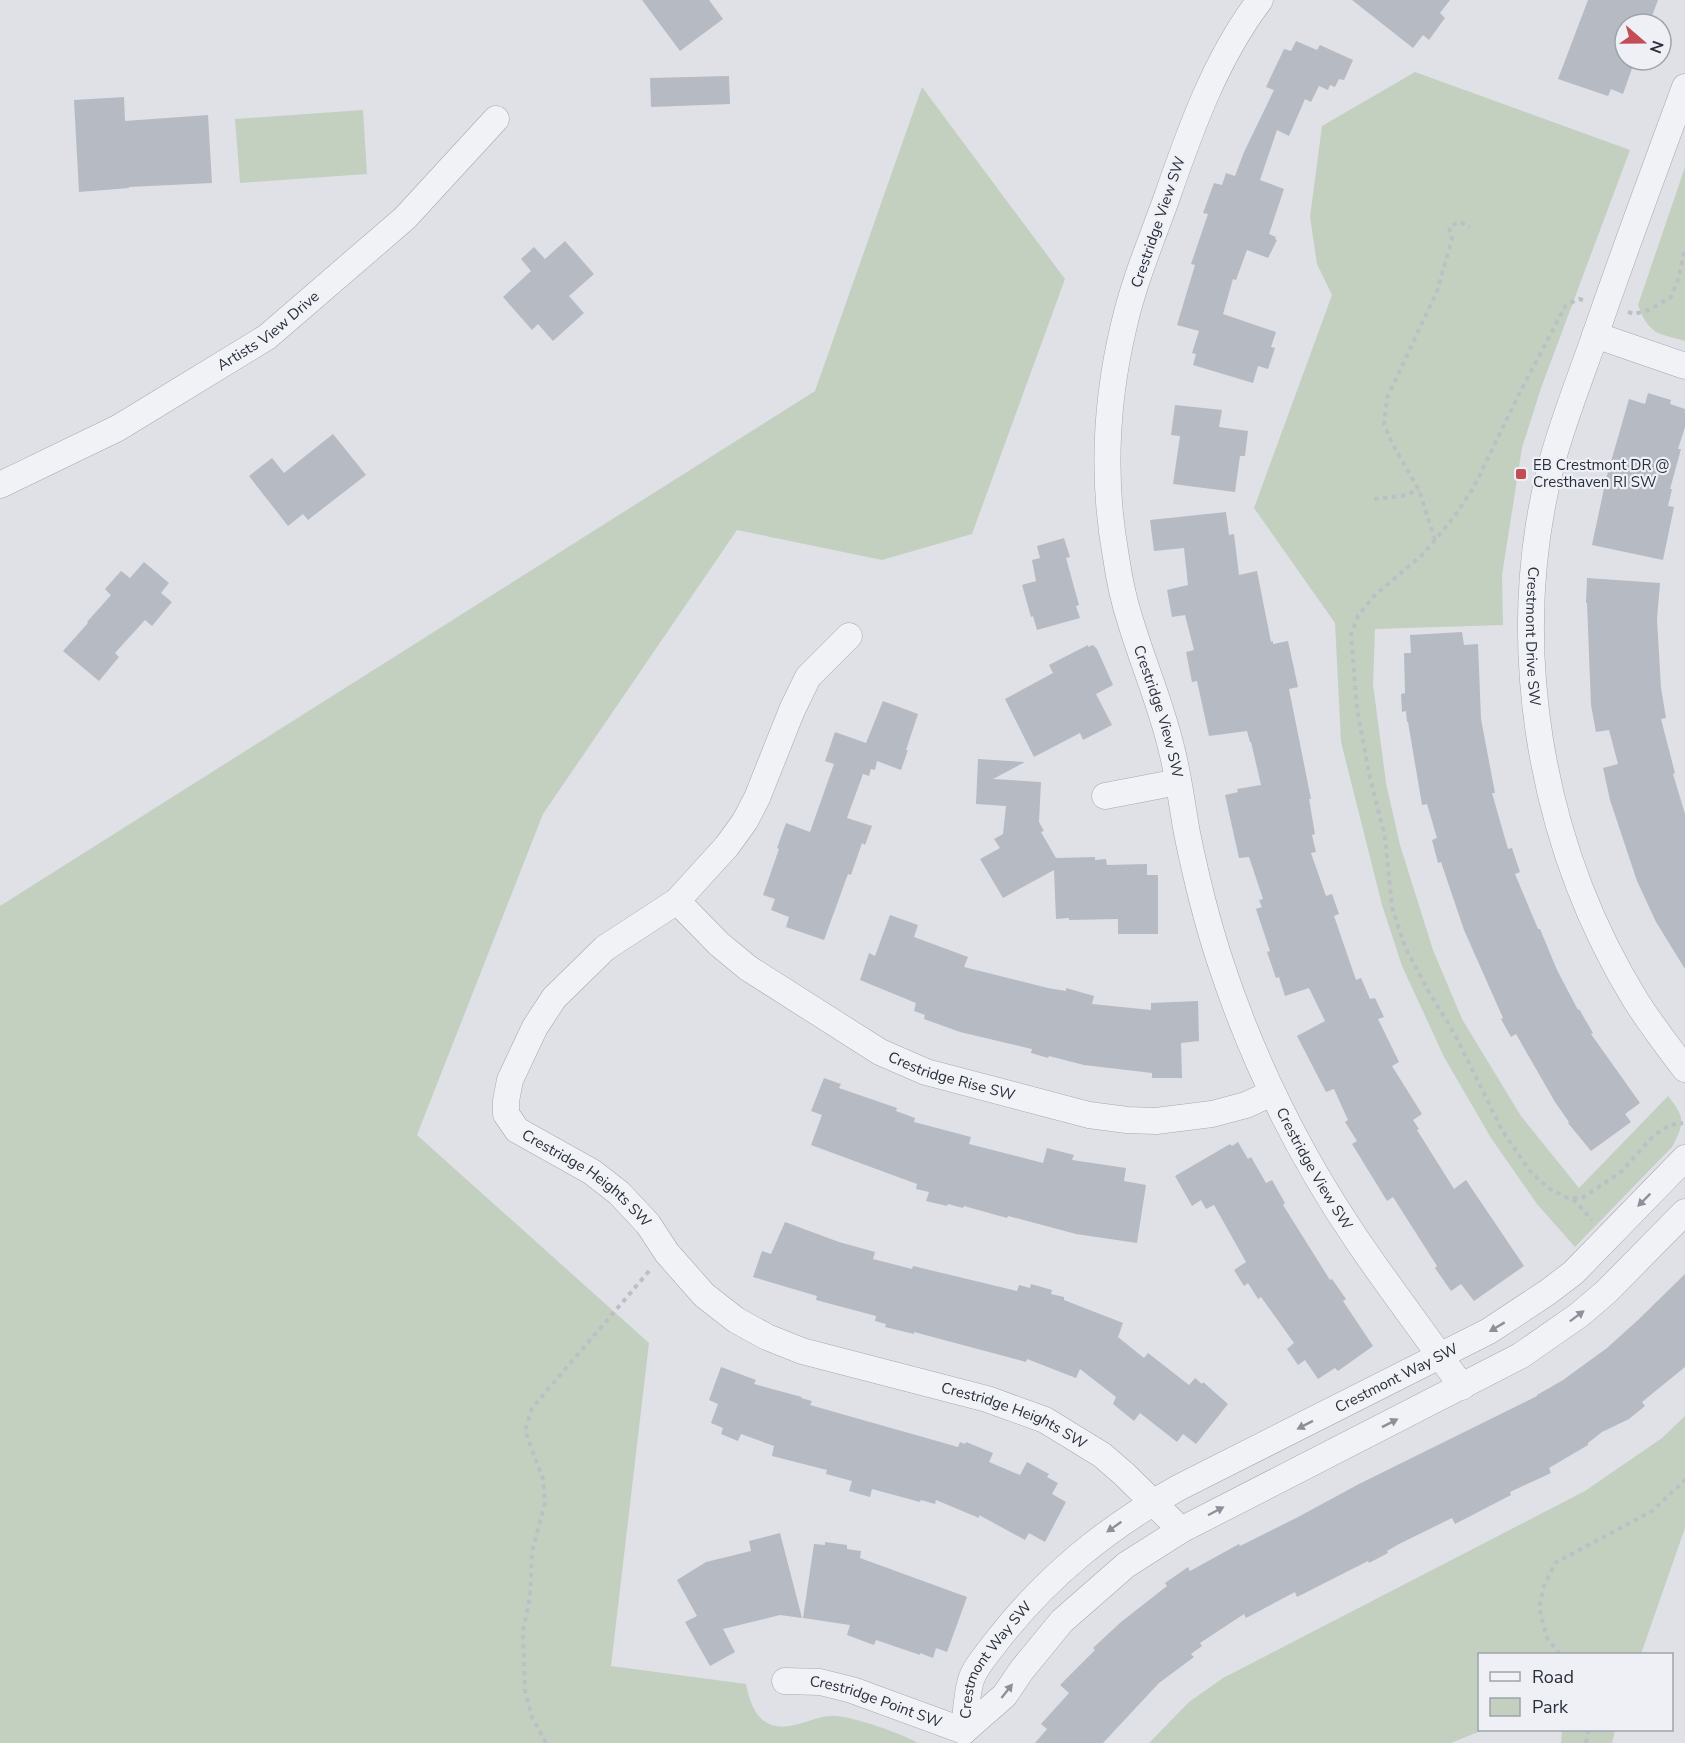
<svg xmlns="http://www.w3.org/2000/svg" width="1685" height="1743" font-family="'Nunito Sans',sans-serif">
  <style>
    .green { fill: #c3d0c0 }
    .building { fill: #b6bac3 }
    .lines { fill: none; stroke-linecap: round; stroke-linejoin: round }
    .street-casing { stroke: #a5a8b1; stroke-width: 27 }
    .path { stroke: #bdbfc6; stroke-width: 4; stroke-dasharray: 4.5 4.5; stroke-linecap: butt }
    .street { stroke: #f1f2f6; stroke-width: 26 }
    .oneway { fill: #8d909a }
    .poi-dot { fill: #c44c54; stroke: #eef0f5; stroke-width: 2 }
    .labels { text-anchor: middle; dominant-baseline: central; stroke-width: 4.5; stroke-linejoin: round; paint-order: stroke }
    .street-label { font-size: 15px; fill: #292f3d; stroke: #eef0f5 }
    .poi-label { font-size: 15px; fill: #292f3d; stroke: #eef0f5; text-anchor: start }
  </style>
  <rect width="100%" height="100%" fill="#dfe1e7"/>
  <path class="green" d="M1415 72 1630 150 1541 388 1522 448 1502 575 1503 625 1375 629 1373 684 1386 783 1400 845 1433 950 1462 1019 1521 1116 1579 1188 1668 1096C1685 1117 1685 1123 1672 1147L1575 1247 1537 1204 1491 1138 1444 1057 1402 966 1382 905 1341 742 1335 623 1254 508 1332 295 1317 264 1310 217 1322 126Z
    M922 87 1065 279 972 534 882 560 737 530 543 814 417 1135 649 1343 611 1666 746 1684C751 1711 763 1733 794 1725 808 1722 821 1715 835 1716 852 1716 903 1734 918 1743H0V906L815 391Z
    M363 110 367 174 240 183 235 119Z
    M1685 167V341C1656 333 1649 334 1638 305Z
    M1685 1416V1528L1641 1654H1480V1730H1483L1451 1743H1149L1189 1702 1223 1678 1585 1491 1662 1438Z
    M1562 1730H1615L1612 1743H1561Z"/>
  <path class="building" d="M642 0H709L723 19 680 51Z
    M1352 0H1450L1440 13 1445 18 1429 40 1423 35 1413 48Z
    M1588 0H1658L1649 24H1625V60H1635L1623 94 1611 89 1608 96 1558 79Z
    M1296 41 1317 50 1320 45 1353 60 1344 80 1339 79 1335 87 1330 85 1328 90 1319 86 1311 102 1305 99 1289 136 1277 130 1260 180 1284 189 1269 234 1276 237 1275 239 1277 240 1268 258 1247 250 1236 280 1233 279 1223 314 1276 332 1271 347 1275 348 1268 369 1258 366 1253 383 1193 365 1196 354 1192 353 1199 331 1177 325 1195 265 1191 264 1208 214 1203 213 1214 183 1222 185 1226 173 1235 176 1244 152 1274 90 1266 87 1284 49 1291 51Z
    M729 76 730 104 651 107 650 78Z
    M124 97 125 121 208 115 212 183 129 187V188L79 192 74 100Z
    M565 241 594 274 569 296 584 313 553 341 538 324 532 330 503 297 531 271 521 259 534 247 545 259Z
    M1648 393 1671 400 1670 404 1685 409V427L1678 449H1681L1670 489H1672L1668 506 1674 507 1663 560 1592 545 1606 479 1629 399 1645 404Z
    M1175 405 1222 410 1219 427 1248 431 1245 456H1240L1235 492 1173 484 1180 436 1171 435Z
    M333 434 366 475 308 520 303 514 288 526 249 476 272 458 284 473Z
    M1226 512 1229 535 1234 534 1239 575 1257 571 1271 642 1273 641V644L1288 641 1298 687 1289 689 1311 799H1309L1315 834 1312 835 1316 852 1311 853 1326 896 1332 894 1339 914 1334 916 1356 980 1361 978 1370 999 1375 998 1384 1017 1378 1019 1399 1062 1392 1066 1422 1114 1413 1120 1419 1129 1417 1130 1454 1189 1466 1180 1524 1266 1474 1301 1461 1284 1451 1291 1435 1268 1437 1266 1393 1197 1387 1201 1352 1144 1357 1141 1345 1122 1348 1120 1334 1089 1326 1092 1297 1036 1325 1021 1309 988 1285 996 1279 977 1276 978 1267 952 1270 951 1256 909 1262 907 1259 900 1263 899 1249 857 1239 858 1225 795 1238 792 1237 789 1261 785 1251 742H1250L1247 731 1209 736 1197 681 1192 682 1186 652 1194 650 1185 615 1172 617 1167 590 1188 585 1184 548 1154 551 1150 520Z
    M1064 538 1070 557 1066 558 1079 605 1076 606 1080 618 1037 630 1033 616 1031 617 1022 585 1036 581 1032 560 1040 558 1037 546Z
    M144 562 169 583 161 593 172 602 152 626 145 620 115 653 119 657 99 681 63 651 88 623 87 622 111 595 105 589 121 571 130 578Z
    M1587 578 1660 583 1657 619 1661 688 1666 718 1661 719 1675 773 1673 774 1685 814V969L1656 922 1637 881 1610 800 1603 768 1618 764 1609 730 1596 732 1591 705 1587 603H1586Z
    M1462 632 1464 645 1478 644 1481 719 1495 793H1492L1508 849 1512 848 1520 872 1515 874 1538 929H1540L1557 970 1578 1010 1579 1009 1593 1033 1591 1034 1640 1103 1625 1114 1631 1122 1591 1151 1568 1123 1569 1122 1555 1102 1516 1034 1511 1037 1501 1019 1503 1018 1464 930 1441 862 1438 863 1432 840 1437 838 1427 804 1422 805 1408 722H1407L1406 711 1402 712 1401 694 1405 693 1404 653H1411L1410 635Z
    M1088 645V647L1093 645 1097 649 1113 685 1096 694 1112 725 1083 740 1080 733 1034 757 1005 699 1053 673 1049 665Z
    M883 701 918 714 906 750H908L901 770 877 761 875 770 871 769 869 776 863 774 847 818 872 826 865 845 862 843 851 875 848 874 824 940 786 927 789 917 771 910 775 899 763 895 779 849 777 848 786 823 810 832 834 764 825 761 835 732 866 743Z
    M978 759 1025 762 993 779 1041 782 1039 822 1044 831 1041 832 1056 858 1095 857V860L1106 859 1107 865 1147 864V875H1158V934H1118V919L1069 920V918L1056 919 1054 870 1003 898 980 859 1000 848 994 839 1003 834 1006 806 976 804Z
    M890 915 918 925 914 937 968 957 964 967 1048 988 1066 991V988L1094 996 1092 1004 1151 1010V1003L1198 1001 1199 1041 1181 1043 1182 1078H1152V1073L1084 1065 1049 1056 1048 1058 1031 1053 1032 1049 960 1032 924 1019 925 1015 914 1011 916 1003 860 980 869 953 875 956Z
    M824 1078 841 1084 839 1088 897 1108 896 1111 915 1118 914 1122 971 1137 969 1144 1043 1163 1047 1148 1074 1155 1072 1160 1126 1168 1124 1181 1146 1185 1137 1243 1076 1234 1008 1216 1007 1218 964 1206 963 1208 948 1204 947 1206 926 1201 929 1192 916 1189 917 1184 811 1145 822 1115 811 1111Z
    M1238 1142 1248 1159 1251 1157 1266 1183 1272 1180 1285 1203 1283 1205 1330 1280 1332 1279 1346 1299 1343 1301 1373 1346 1338 1371 1335 1368 1318 1379 1305 1360 1298 1365 1287 1349 1294 1343 1261 1297 1258 1299 1248 1283 1244 1286 1234 1270 1246 1262 1214 1205 1206 1209 1201 1200 1192 1206 1175 1176 1230 1144 1232 1146Z
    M785 1222 839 1242 875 1252 873 1259 912 1269 913 1266 1017 1291 1019 1285 1030 1288 1031 1284 1052 1290 1051 1294 1064 1297V1300L1123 1323 1118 1337 1144 1358 1148 1353 1189 1385 1195 1378 1202 1384 1203 1382 1228 1404 1196 1444 1183 1434 1177 1442 1140 1413 1134 1421 1113 1404 1116 1397 1080 1369 1076 1378 1027 1359 1026 1362 914 1332V1334L885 1327 886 1324 875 1321 876 1316 816 1300 817 1296 753 1277 762 1251 771 1254Z
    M1685 1274V1367L1642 1402 1645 1406 1629 1419 1602 1432 1588 1443V1445L1549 1468 1551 1473 1510 1492 1511 1495 1455 1524 1452 1518 1399 1544 1387 1551 1388 1553 1369 1563 1368 1561 1297 1597 1295 1592 1246 1618 1244 1614 1200 1643 1202 1646 1191 1654 1194 1657 1159 1683 1103 1743H1035L1047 1729 1041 1724 1069 1693 1060 1685 1095 1650 1093 1648 1121 1622 1167 1586 1165 1583 1188 1567 1190 1571 1239 1544 1240 1546 1298 1517 1359 1484 1537 1396V1395L1563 1380 1607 1348 1638 1320Z
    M721 1367 756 1380 754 1384 802 1397 801 1398 812 1401 810 1405 958 1447 960 1442 965 1444 966 1442 993 1453 989 1462 1020 1475 1027 1462 1049 1474 1047 1477 1058 1483 1052 1494 1066 1502 1045 1542 1029 1533 1025 1540 979 1515V1518L936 1500 935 1504 921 1500 920 1502 872 1489 870 1497 849 1491 852 1481 826 1474 827 1470 772 1456 774 1446 741 1434 738 1441 721 1434 723 1428 711 1423 718 1404 709 1400Z
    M780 1533 802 1618 780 1615 723 1629 735 1652 710 1666 685 1622 697 1616 677 1580 706 1562 751 1551 749 1541Z
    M825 1542 847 1545V1549L861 1551 860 1558 967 1597 947 1652 936 1648 933 1658 920 1653V1655L876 1640 874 1645 847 1635 850 1625 803 1618 814 1544 825 1545Z"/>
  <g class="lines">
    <defs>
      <g id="street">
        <path id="s1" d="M1260 0C1216 58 1191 128 1167 197 1152 239 1134 281 1124 325 1106 400 1102 480 1116 557 1119 578 1124 602 1131 623 1144 666 1162 707 1172 751 1179 778 1182 806 1187 833 1196 877 1207 922 1221 964 1253 1061 1300 1156 1357 1240 1391 1290 1428 1338 1462 1387"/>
        <path id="s2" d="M1685 87C1655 169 1624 251 1596 333 1581 376 1564 418 1552 462 1505 642 1539 843 1636 1001 1651 1024 1668 1047 1685 1069"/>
        <path d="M1595 335 1685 366"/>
        <path id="s3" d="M0 485 118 428 267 337 405 218 496 119"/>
        <path id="s4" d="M849 636 808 677 792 710 757 798 745 821 727 846 677 901 605 948 554 998 535 1027 510 1080 506 1101V1114L517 1130 592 1172 619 1193 648 1224 667 1253 704 1295 736 1320 767 1337 802 1351 987 1399 1045 1420 1102 1455 1124 1474 1181 1530"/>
        <path d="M1105 796 1178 782"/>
        <path id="s5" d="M677 901 719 944 748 968 880 1052 926 1072 1089 1115 1127 1120 1156 1121 1212 1114 1246 1105 1272 1093"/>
        <path id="s6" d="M785 1681 820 1682 852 1690 964 1731"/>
        <path id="s7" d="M964 1731C966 1715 966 1696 971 1680 975 1667 988 1653 996 1642 1047 1576 1107 1528 1178 1488L1489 1331 1548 1292 1573 1273 1685 1158"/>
        <path d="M964 1731 1005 1695 1021 1671 1062 1621 1126 1565 1181 1530 1520 1356 1579 1315 1606 1292 1685 1212"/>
      </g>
    </defs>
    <use href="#street" class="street-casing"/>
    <path class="path" d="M1583 300 1579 299 1566 305 1518 396 1474 487 1454 517 1435 540 1422 555 1374 596 1358 616 1351 634 1357 709 1370 778 1385 837 1392 907 1405 947 1429 992 1454 1033 1502 1130 1529 1170 1548 1188 1568 1198H1582L1621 1172 1654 1135 1670 1125 1683 1123
      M1628 312 1634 314 1649 310 1671 297 1678 280 1685 248
      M1374 499 1402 496 1419 490
      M1435 540 1419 490 1392 443 1384 424 1387 398 1437 291 1452 239 1449 227 1459 222 1470 227
      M1573 1199 1592 1220
      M1560 1654 1547 1638 1539 1607 1544 1586 1555 1563 1652 1511 1685 1480
      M546 1743 532 1717 525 1691 523 1631 530 1597 532 1552 545 1503 543 1479 525 1431 532 1408 650 1270
      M1586 1743 1588 1730"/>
    <use href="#street" class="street"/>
  </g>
  <defs><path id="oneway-solid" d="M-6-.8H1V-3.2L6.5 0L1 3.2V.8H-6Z" transform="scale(1.5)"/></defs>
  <g class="oneway">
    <use href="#oneway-solid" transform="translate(1644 1200) rotate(135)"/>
    <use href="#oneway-solid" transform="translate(1577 1316) rotate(-37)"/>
    <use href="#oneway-solid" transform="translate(1497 1327) rotate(149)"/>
    <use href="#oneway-solid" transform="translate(1390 1423) rotate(-27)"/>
    <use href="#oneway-solid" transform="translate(1305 1425) rotate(153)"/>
    <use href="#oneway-solid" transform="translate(1216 1511) rotate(-28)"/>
    <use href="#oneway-solid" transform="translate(1114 1527) rotate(145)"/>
    <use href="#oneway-solid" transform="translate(1007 1691) rotate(-52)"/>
  </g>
  <rect class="poi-dot" x="1515" y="468" width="12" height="12" rx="3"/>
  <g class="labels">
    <g class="street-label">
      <text transform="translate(1158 222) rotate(-71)">Crestridge View SW</text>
      <text stroke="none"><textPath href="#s3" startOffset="310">Artists View Drive</textPath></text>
      <text stroke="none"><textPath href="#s2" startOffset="574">Crestmont Drive SW</textPath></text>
      <text stroke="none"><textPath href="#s1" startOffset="748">Crestridge View SW</textPath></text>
      <text stroke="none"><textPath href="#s5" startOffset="330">Crestridge Rise SW</textPath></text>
      <text stroke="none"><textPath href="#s1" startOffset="1234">Crestridge View SW</textPath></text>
      <text stroke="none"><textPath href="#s4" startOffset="710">Crestridge Heights SW</textPath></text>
      <text stroke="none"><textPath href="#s7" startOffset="582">Crestmont Way SW</textPath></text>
      <text stroke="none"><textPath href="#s4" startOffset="1214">Crestridge Heights SW</textPath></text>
      <text stroke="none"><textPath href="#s7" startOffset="80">Crestmont Way SW</textPath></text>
      <text stroke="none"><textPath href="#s6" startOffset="94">Crestridge Point SW</textPath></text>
    </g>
    <g class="poi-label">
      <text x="1533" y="465">EB Crestmont DR @<tspan x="1533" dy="17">Cresthaven RI SW</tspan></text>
    </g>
  </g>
  <rect x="1478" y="1653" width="195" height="78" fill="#eef0f5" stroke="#9fa3ab" stroke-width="1.5"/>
  <rect x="1490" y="1672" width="30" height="9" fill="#f1f2f6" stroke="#9fa3ab" stroke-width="1.5"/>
  <text x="1532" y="1683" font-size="18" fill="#292f3d">Road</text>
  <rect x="1490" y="1698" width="30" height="18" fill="#c3d0c0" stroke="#9fa3ab" stroke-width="1.5"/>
  <text x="1532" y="1713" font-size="18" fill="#292f3d">Park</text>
  <g transform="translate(1643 42) rotate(110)"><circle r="28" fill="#eef0f5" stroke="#9fa3ab" stroke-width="1.5"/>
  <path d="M0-4.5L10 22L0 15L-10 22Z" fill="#c44c54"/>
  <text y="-9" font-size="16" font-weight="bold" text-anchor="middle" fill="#292f3d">N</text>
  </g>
</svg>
